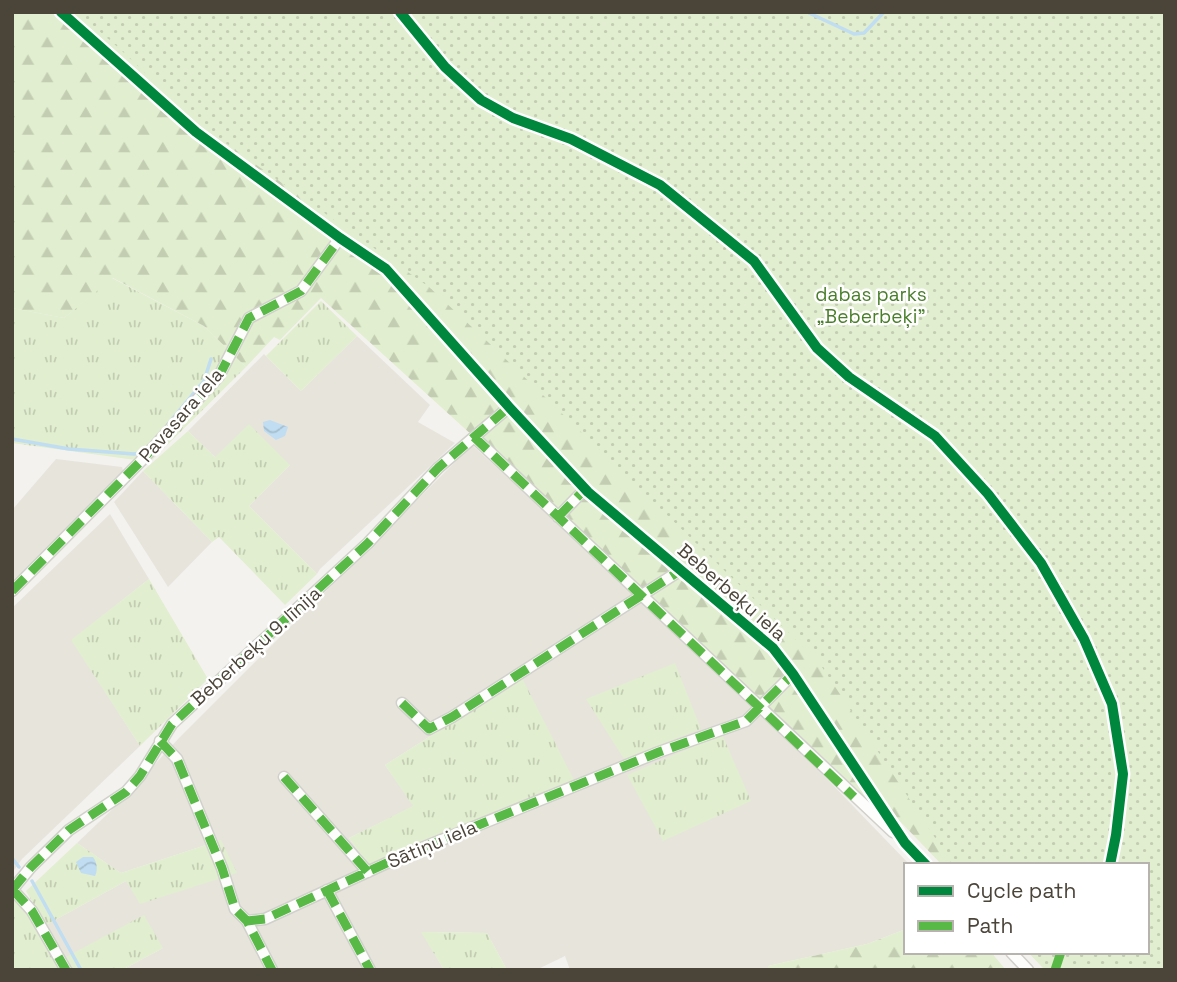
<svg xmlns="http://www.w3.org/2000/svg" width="1177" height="982" font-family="'Space Grotesk',sans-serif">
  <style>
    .residential { fill: #e7e4dc; fill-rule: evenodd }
    .grass { fill: url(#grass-tufts) }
    .forest { fill: url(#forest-firs) }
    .park { fill: url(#park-dots) }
    .water { fill: url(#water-waves) }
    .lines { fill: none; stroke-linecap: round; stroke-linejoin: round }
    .stream { stroke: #c0ddf1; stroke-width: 3.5 }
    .street-casing { stroke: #d2d0cb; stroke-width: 13 }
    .street { stroke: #fdfdfc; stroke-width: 10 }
    .quiet { stroke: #58b947; stroke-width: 9; stroke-dasharray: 18 9; stroke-linecap: butt }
    .cycleway-casing { stroke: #fff; stroke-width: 15 }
    .cycleway { stroke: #00873e; stroke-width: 10 }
    .labels { text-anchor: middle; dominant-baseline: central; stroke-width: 5; stroke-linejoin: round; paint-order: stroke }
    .park-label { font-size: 19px; fill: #4a7f2a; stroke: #fff }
    .street-label { font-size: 19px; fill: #4b4439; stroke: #fff }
  </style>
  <defs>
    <pattern id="grass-tufts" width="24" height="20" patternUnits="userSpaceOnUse" patternTransform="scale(1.75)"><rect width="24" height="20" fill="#e1eecf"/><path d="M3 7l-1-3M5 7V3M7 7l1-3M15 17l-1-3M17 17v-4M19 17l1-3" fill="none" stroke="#c3cdb2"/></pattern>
    <pattern id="forest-firs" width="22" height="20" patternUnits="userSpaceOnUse" patternTransform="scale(1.75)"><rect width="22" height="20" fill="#e1eecf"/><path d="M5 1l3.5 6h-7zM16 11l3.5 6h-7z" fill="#c3cdb2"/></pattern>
    <pattern id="park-dots" width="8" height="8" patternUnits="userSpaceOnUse" patternTransform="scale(1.75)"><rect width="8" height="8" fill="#e1eecf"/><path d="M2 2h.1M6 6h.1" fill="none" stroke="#c3cdb2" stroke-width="1.8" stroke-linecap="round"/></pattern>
    <pattern id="water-waves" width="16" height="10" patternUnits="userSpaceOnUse" patternTransform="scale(1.75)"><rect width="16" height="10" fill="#c0ddf1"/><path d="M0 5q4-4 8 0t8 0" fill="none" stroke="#a6bfcf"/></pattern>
  </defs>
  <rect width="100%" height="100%" fill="#f4f2ee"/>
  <path class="residential" d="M357 336 430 405 418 422 455 443 320 569 317 574 249 506 290 465 215 457 188 431 264 354 301 391Z
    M472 445 592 554 828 780 910 865H906V929L867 944 768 966 770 970H570L565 956 536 970H507L487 933 422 932 444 970H122L163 948 64 958 46 925 126 881 221 840 121 873 77 843 120 802 179 738ZM522 678 369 865 349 838 414 806 385 765Z
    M56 459 122 467 124 474 12 584V510Z
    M143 471 212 542 168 587 114 502Z
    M110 514 149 579 72 640 140 746 22 859 12 873V608Z"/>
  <path class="grass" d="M112 278 204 326 246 367 150 462 12 443V308L64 318Z
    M321 301 357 336 301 391 266 356Z
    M249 424 290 465 249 506 317 574 285 605 219 537 212 542 143 471 188 431 215 457Z
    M149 579 208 679 140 746 71 640Z
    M675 663 701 729 624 759 586 699Z
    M522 678 574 780 369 865 349 838 413 806 385 765Z
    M722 734 751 801 663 841 627 775Z
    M221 840 237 873 140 904 126 881 46 925 26 891 77 843 121 873Z
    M15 900 25 908 60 970H12V904Z
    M144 915 163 948 122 970H71L64 958Z
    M421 932 487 933 507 970H444Z"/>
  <path class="forest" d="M12 12H1165V970H1045L1028 952H1147V865H942L892 813 863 805 474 437 321 298 280 340 274 337 246 367 204 326 113 278 64 318 12 308Z
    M906 929V952H991L1006 970H770L768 966 867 944Z"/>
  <path class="park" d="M77 12H1165V970H1045L1028 952H1147V865H953L818 661 489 343 429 287 200 125 121 50Z"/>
  <path class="water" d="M270 420 288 427 285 436 276 440 264 431 263 422Z
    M83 857H93C97 862 98 870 95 876L81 873 76 862Z"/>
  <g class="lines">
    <path class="stream" d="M807 12 854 34 864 33 884 12
      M168 424 204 381 211 359
      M12 439 69 449 134 454 145 452
      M12 858 19 867
      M32 881 81 970"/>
    <defs>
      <path id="street" d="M61 12 196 132 340 238 386 269 509 407 588 492 773 648 793 674 905 843 926 865
        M474 437 893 832
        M558 517 585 489
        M12 591 140 462 219 376 249 318 301 291 340 238
        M402 703 429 729 452 717 681 570
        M160 741 177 759 222 868 235 909 247 921 272 970
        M284 777 368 872
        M12 890 31 867 69 830 126 792 140 776 172 724 368 543 438 468 509 407
        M13 890 32 911 66 970
        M327 890 370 970
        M247 921 265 919 402 856 659 752 746 721 793 674
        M1011 952 1028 970"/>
    </defs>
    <use href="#street" class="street-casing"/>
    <use href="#street" class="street"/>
    <path class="quiet" d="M474 437 854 797
      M558 517 585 489
      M12 591 140 462 219 376 249 318 301 291 340 238
      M402 703 429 729 452 717 681 570
      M160 741 177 759 222 868 235 909 247 921 272 970
      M284 777 368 872
      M12 890 31 867 69 830 126 792 140 776 172 724 368 543 438 468 509 407
      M13 890 32 911 66 970
      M327 890 370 970
      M247 921 265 919 402 856 659 752 746 721 793 674
      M1027 970V969
      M1055 970 1061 952"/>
    <defs>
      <path id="cycleway" d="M61 12 196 132 340 238 386 269 509 407 588 492 773 648 793 674 905 843 926 865
        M400 12 445 67 481 100 513 118 571 139 660 185 754 261 817 348 849 377 935 436 988 494 1041 563 1084 639 1112 704 1123 774 1116 835 1110 865"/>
    </defs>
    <use href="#cycleway" class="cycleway-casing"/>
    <use href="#cycleway" class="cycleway"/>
  </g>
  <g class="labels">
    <g class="park-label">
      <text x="871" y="294">dabas parks<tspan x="871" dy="22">„Beberbeķi”</tspan></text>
    </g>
    <g class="street-label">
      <text transform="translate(181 415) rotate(-49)">Pavasara iela</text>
      <text transform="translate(732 592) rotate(41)">Beberbeķu iela</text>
      <text transform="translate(256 646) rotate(-42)">Beberbeķu 9. līnija</text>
      <text transform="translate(432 844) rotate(-23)">Sātiņu iela</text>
    </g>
  </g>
  <rect width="1177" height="982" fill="none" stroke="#4b4439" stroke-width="28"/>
  <rect x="904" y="863" width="245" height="91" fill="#ffffff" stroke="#b7b4b0" stroke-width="2"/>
  <rect x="918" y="886" width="35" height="10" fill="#00873e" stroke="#b7b4b0" stroke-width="2"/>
  <text x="967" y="898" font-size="21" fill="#4b4439">Cycle path</text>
  <rect x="918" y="921" width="35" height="10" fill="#58b947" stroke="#b7b4b0" stroke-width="2"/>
  <text x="967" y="933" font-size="21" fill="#4b4439">Path</text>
</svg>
